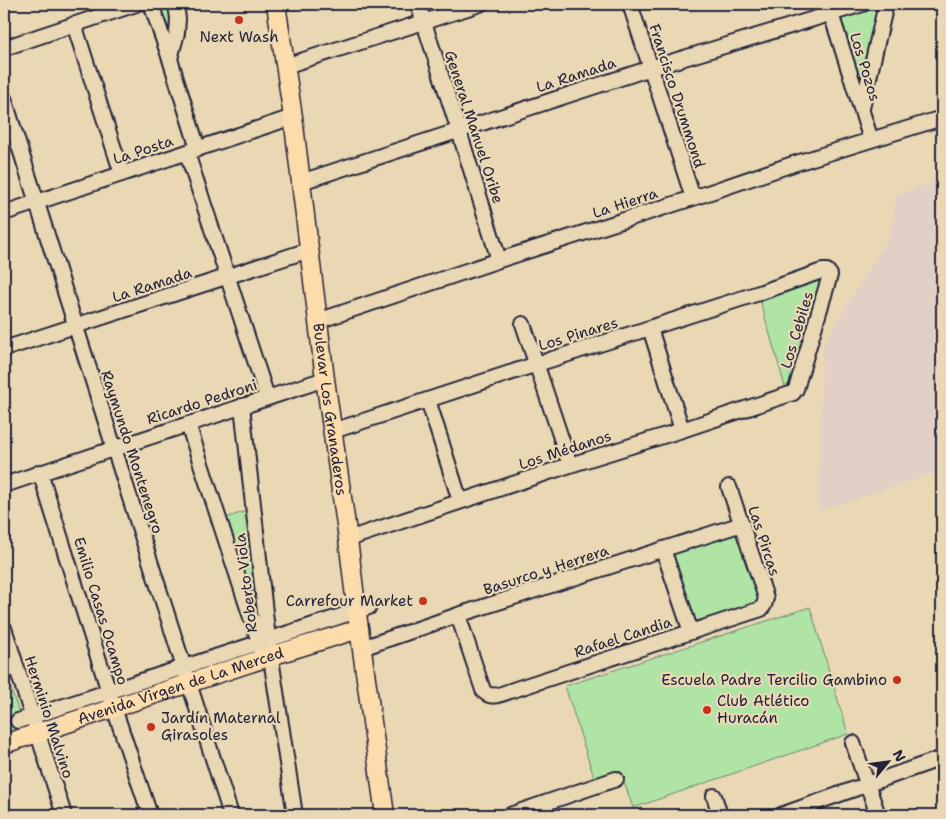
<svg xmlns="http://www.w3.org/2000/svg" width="946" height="819" font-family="'Shantell Sans',sans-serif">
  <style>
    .built { fill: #e0d0c6 }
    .green { fill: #afe4a5; stroke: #688370 }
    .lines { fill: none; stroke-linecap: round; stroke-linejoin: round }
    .minor-casing { stroke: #22223b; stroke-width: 18 }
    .major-casing { stroke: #22223b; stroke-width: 21 }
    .minor { stroke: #ead8b5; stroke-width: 14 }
    .major { stroke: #fddcac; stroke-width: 18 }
    .poi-dot { fill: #c8321e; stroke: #ead8b5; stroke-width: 2 }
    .labels { text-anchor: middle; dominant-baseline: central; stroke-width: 4.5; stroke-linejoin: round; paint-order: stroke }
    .poi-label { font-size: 15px; fill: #22223b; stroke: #ead8b5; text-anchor: end }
    .street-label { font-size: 15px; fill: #22223b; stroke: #ead8b5 }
  </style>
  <rect width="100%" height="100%" fill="#ead8b5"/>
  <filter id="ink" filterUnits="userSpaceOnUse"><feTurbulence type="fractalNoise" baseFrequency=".02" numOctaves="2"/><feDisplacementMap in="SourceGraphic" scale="10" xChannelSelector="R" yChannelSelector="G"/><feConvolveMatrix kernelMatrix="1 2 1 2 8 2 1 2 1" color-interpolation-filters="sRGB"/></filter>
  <g filter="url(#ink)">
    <path class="built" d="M942 180V471L818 511 823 345 891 233 896 195Z"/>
    <path class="green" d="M159 4H170L171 12 170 36Z
      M872 4H879L861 81 840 14Z
      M821 276 826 278 793 384 786 390 759 297Z
      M252 509 258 611 255 613 223 519Z
      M741 524 764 605 691 632 663 549Z
      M810 607 848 734 633 808 622 776 596 784 565 686Z
      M4 669 26 733 4 740Z"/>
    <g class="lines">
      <defs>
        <path id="minor" d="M151 4 170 59 198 149
          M418 4 459 131 499 260
          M630 4 693 198
          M828 4 871 140
          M74 24 122 174
          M4 48 136 4
          M170 59 177 33 178 19 176 4
          M285 66 480 4
          M4 98 114 448 231 815
          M862 108 886 4
          M187 153 267 397
          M301 182 651 68 863 4
          M4 213 293 117
          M318 321 499 260 693 198 793 164 942 118
          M523 324 570 465
          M650 328 682 430
          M4 349 309 250
          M428 400 460 501
          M242 406 268 639 295 815
          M188 424 259 642 261 651
          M333 431 537 364 759 293 822 271H827L830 275 796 389 793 393 682 430 570 465 348 539
          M40 472 114 708 150 815
          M4 485 325 379
          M663 549 691 632
          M458 615 483 690C490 701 503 693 513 690L761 609 764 605 766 598 729 487
          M4 628 64 815
          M362 648 458 615 742 524
          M18 721 369 607
          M853 743 878 815
          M714 796 720 815
          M510 815 616 779
          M781 815 942 758"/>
        <g id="major">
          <path id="s1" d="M276 4 293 117 325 379 348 539 357 614 385 815"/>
          <path id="s2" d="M4 744 271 656 359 629"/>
        </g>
      </defs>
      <use href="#minor" class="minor-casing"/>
      <use href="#major" class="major-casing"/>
      <use href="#minor" class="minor"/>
      <use href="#major" class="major"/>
    </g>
  </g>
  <g class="poi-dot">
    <circle cx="239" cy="20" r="5"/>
    <circle cx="423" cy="601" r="5"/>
    <circle cx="897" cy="680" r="5"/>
    <circle cx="707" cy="710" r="5"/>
    <circle cx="151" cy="727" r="5"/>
  </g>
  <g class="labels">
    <g class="poi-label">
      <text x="239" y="37" text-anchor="middle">Next Wash</text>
      <text x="413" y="601">Carrefour Market</text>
      <text x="887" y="680">Escuela Padre Tercilio Gambino</text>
      <text x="717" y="701" text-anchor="start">Club Atlético<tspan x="717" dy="17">Huracán</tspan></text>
      <text x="161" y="718" text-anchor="start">Jardín Maternal<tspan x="161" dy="17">Girasoles</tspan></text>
    </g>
    <g class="street-label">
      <text transform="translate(865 67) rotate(73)">Los Pozos</text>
      <text transform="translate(576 75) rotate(-18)">La Ramada</text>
      <text transform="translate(677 96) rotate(72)">Francisco Drummond</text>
      <text transform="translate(474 127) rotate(72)">General Manuel Oribe</text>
      <text transform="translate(143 150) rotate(-18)">La Posta</text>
      <text transform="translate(625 203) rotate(-18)">La Hierra</text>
      <text transform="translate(152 285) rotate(-18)">La Ramada</text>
      <text transform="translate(797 330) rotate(-73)">Los Cebiles</text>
      <text transform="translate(578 334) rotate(-17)">Los Pinares</text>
      <text transform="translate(202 402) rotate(-18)">Ricardo Pedroni</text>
      <text stroke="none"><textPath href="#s1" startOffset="409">Bulevar Los Granaderos</textPath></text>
      <text transform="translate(565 450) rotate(-18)">Los Médanos</text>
      <text transform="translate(132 452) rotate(72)">Raymundo Montenegro</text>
      <text transform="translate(764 541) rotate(72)">Las Pircas</text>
      <text transform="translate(546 570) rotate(-18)">Basurco y Herrera</text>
      <text transform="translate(246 583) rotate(-97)">Roberto Viola</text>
      <text transform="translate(101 611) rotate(73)">Emilio Casas Ocampo</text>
      <text transform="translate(623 637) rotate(-18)">Rafael Candia</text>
      <text stroke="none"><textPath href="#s2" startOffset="186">Avenida Virgen de La Merced</textPath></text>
      <text transform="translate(49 717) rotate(72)">Herminio Malvino</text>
    </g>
  </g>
  <rect width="946" height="819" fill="none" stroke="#ead8b5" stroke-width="20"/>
  <rect x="10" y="10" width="926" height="799" fill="none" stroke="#22223b" stroke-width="2" filter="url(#ink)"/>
  <g transform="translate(888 762) rotate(61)" stroke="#ead8b5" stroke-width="4" paint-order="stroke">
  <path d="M0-4L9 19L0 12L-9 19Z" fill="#22223b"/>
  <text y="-8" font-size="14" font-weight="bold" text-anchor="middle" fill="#22223b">N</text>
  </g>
</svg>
